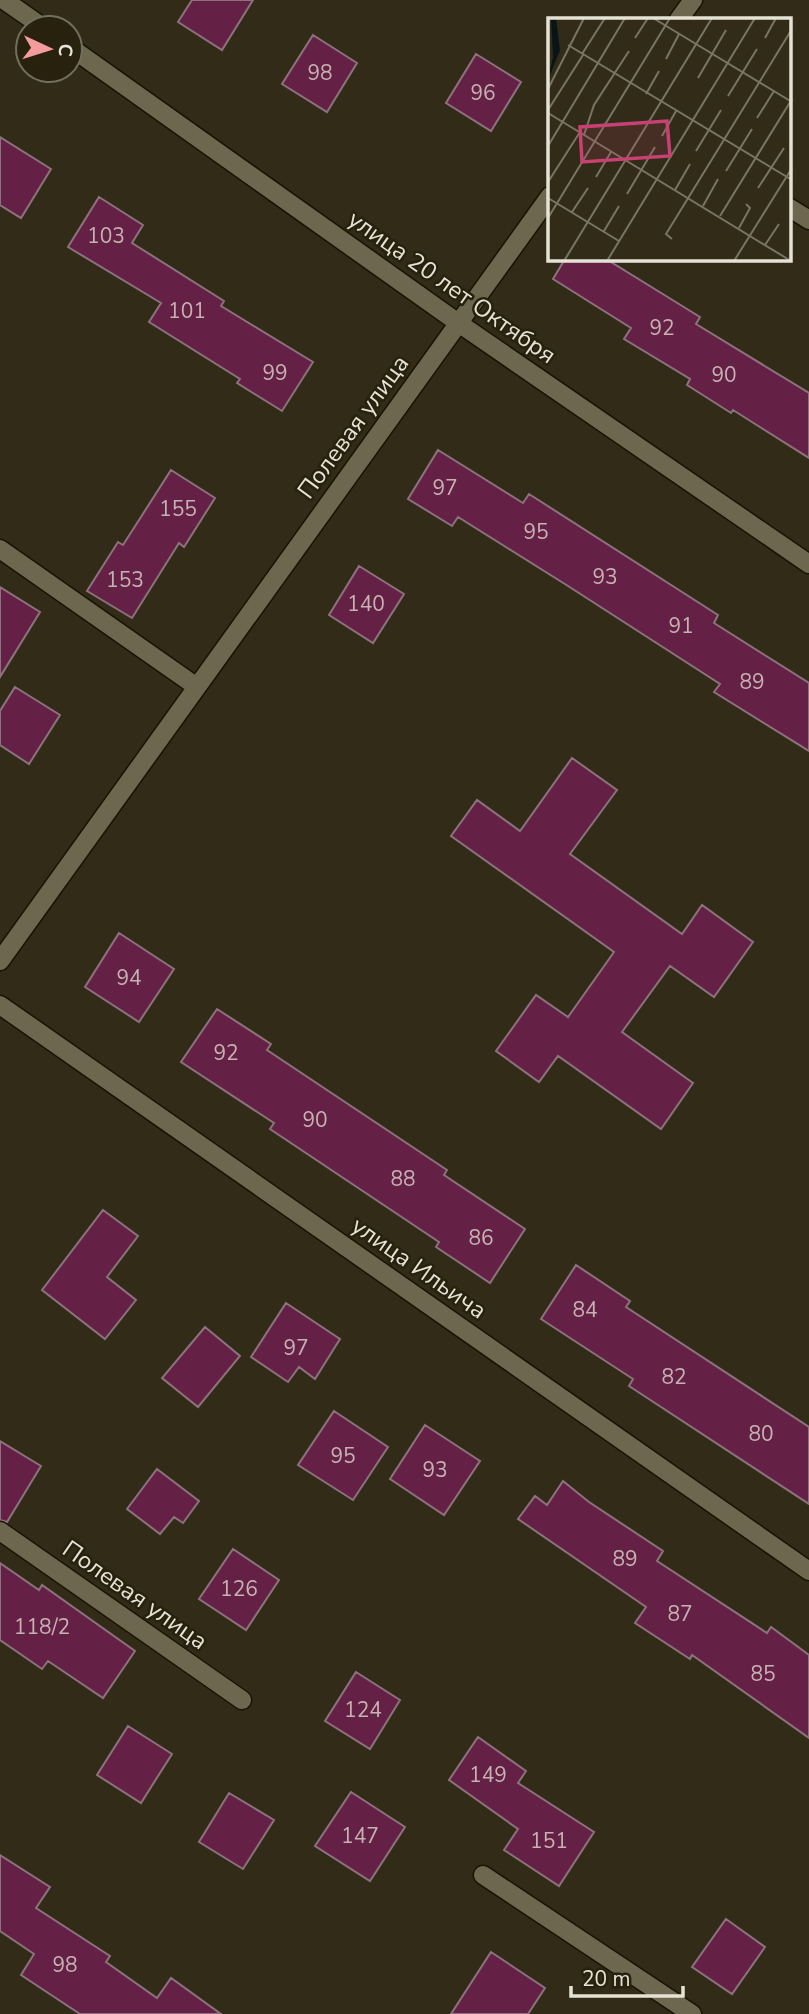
<svg xmlns="http://www.w3.org/2000/svg" width="809" height="2014" font-family="'Nunito Sans',sans-serif">
  <style>
    .building { fill: #652145; stroke: #8b727d; stroke-width: 2 }
    .lines { fill: none; stroke-linecap: round; stroke-linejoin: round }
    .minor-casing { stroke: #191302; stroke-width: 21 }
    .secondary-casing { stroke: #191302; stroke-width: 21 }
    .minor { stroke: #6d6750; stroke-width: 18 }
    .secondary { stroke: #6d6750; stroke-width: 18 }
    .labels { text-anchor: middle; dominant-baseline: central; stroke-width: 5; stroke-linejoin: round; paint-order: stroke }
    .number-label { font-size: 21px; fill: #c6b2b2 }
    .street-label { font-size: 24px; fill: #e6e3d6; stroke: #27210d }
    .inset-road { fill: none; stroke: #797563; stroke-width: 2 }
    .view { fill: #c94174; fill-opacity: 0.15; stroke: #c94174; stroke-width: 3.5 }
    .inset-edge { fill: none; stroke: #e6e3d6; stroke-width: 3.5 }
  </style>
  <rect width="100%" height="100%" fill="#312b17"/>
  <path class="building" d="M192 0H253L222 50 178 22Z
    M313 35 357 63 327 112 282 84Z
    M476 54 521 82 491 131 446 103Z
    M0 137 51 169 21 218 0 205Z
    M99 197 143 225 132 243 224 301 221 306 313 362 282 411 237 383 240 379 149 322 161 303 68 247Z
    M565 259H606L700 317 696 324 809 393V458L733 410 731 413 687 385 690 379 624 339 631 328 553 279Z
    M438 450 523 503 529 494 718 615 714 623 809 683V751L714 692 720 684 568 586 458 517 452 526 408 499Z
    M171 470 215 498 184 547 179 543 132 618 87 591 118 542 123 545Z
    M359 566 404 594 373 643 329 615Z
    M0 587 40 612 0 677Z
    M15 687 60 715 29 764 0 745V711Z
    M572 758 617 790 570 854 682 934 702 905 753 942 714 997 670 966 622 1032 693 1083 661 1129 558 1056 539 1082 496 1051 536 995 568 1017 614 952 451 836 477 800 520 831Z
    M119 933 174 969 139 1022 85 987Z
    M217 1009 271 1044 267 1050 447 1170 444 1175 525 1229 490 1283 436 1247 439 1242 270 1129 274 1123 181 1062Z
    M103 1210 138 1236 107 1277 136 1300 105 1339 42 1290Z
    M576 1265 630 1301 626 1307 809 1427V1504L629 1386 633 1379 541 1319Z
    M286 1303 340 1339 315 1379 299 1367 288 1382 251 1357Z
    M205 1327 240 1356 198 1407 162 1378Z
    M334 1411 388 1447 353 1500 298 1465Z
    M425 1425 480 1461 444 1515 390 1479Z
    M0 1441 41 1466 7 1522 0 1520Z
    M157 1469 199 1501 183 1523 174 1517 160 1534 127 1509Z
    M563 1481 589 1502 663 1551 657 1561 767 1633 771 1627 809 1655V1738L692 1655 690 1659 635 1623 646 1607 518 1519 535 1496 547 1505Z
    M233 1549 279 1580 246 1630 199 1599Z
    M0 1563 39 1590 42 1585 135 1651 103 1698 48 1661 42 1669 0 1640Z
    M356 1672 400 1700 370 1749 325 1721Z
    M128 1726 172 1754 141 1803 97 1775Z
    M478 1737 526 1771 518 1783 594 1832 559 1886 504 1850 518 1829 449 1780Z
    M351 1792 405 1827 370 1881 315 1846Z
    M229 1793 274 1820 243 1869 199 1842Z
    M0 1855 50 1887 36 1908 110 1956 106 1962 157 1998 171 1978 221 2014H80L21 1975 34 1954 0 1931Z
    M726 1919 765 1947 732 1994 692 1967Z
    M491 1952 545 1988 528 2014H451Z"/>
  <g class="lines">
    <defs>
      <path id="minor" d="M679 19 693 0
        M790 208 809 220
        M0 549 197 687
        M0 961 550 196
        M0 1531 242 1700
        M483 1875 692 2014"/>
      <path id="secondary" d="M4 0 44 28
        M70 47 457 322 809 564
        M0 1005 809 1571"/>
    </defs>
    <use href="#minor" class="minor-casing"/>
    <use href="#secondary" class="secondary-casing"/>
    <use href="#minor" class="minor"/>
    <use href="#secondary" class="secondary"/>
  </g>
  <g class="labels">
    <g class="number-label">
      <text x="320" y="73">98</text>
      <text x="483" y="93">96</text>
      <text x="106" y="236">103</text>
      <text x="187" y="311">101</text>
      <text x="662" y="328">92</text>
      <text x="275" y="373">99</text>
      <text x="724" y="375">90</text>
      <text x="445" y="488">97</text>
      <text x="178" y="509">155</text>
      <text x="536" y="532">95</text>
      <text x="605" y="577">93</text>
      <text x="125" y="580">153</text>
      <text x="366" y="604">140</text>
      <text x="681" y="626">91</text>
      <text x="752" y="682">89</text>
      <text x="129" y="978">94</text>
      <text x="226" y="1053">92</text>
      <text x="315" y="1120">90</text>
      <text x="403" y="1179">88</text>
      <text x="481" y="1238">86</text>
      <text x="585" y="1310">84</text>
      <text x="296" y="1348">97</text>
      <text x="674" y="1377">82</text>
      <text x="761" y="1434">80</text>
      <text x="343" y="1456">95</text>
      <text x="435" y="1470">93</text>
      <text x="625" y="1559">89</text>
      <text x="239" y="1589">126</text>
      <text x="680" y="1614">87</text>
      <text x="42" y="1627">118/2</text>
      <text x="763" y="1674">85</text>
      <text x="363" y="1710">124</text>
      <text x="488" y="1775">149</text>
      <text x="360" y="1836">147</text>
      <text x="549" y="1841">151</text>
      <text x="65" y="1965">98</text>
    </g>
    <g class="street-label">
      <text transform="translate(452 287) rotate(35)">улица 20 лет Октября</text>
      <text transform="translate(353 427) rotate(-54)">Полевая улица</text>
      <text transform="translate(419 1268) rotate(35)">улица Ильича</text>
      <text transform="translate(135 1595) rotate(35)">Полевая улица</text>
    </g>
  </g>
  <g transform="translate(548 18)">
    <rect width="243" height="243" fill="#312b17"/>
    <path d="M3 0H8L12 32 0 62 5 39Z" fill="#071519"/>
    <path class="inset-road" d="M105 0 244 84M87 20 100 0M217 20 228 0M20 27 244 162M34 36 57 0M118 41 131 16M150 60 178 12M0 71 36 0M98 76 111 53M180 78 209 31M0 92 35 37M0 95 243 243M209 100 226 73M36 117 46 87 81 33M114 118 128 93M0 128 77 0M148 133 173 92M178 153 204 111M48 159 63 134M0 164 32 114M210 170 236 130M127 172 142 146M79 176 107 129M0 180 71 223M155 188 170 161M24 194 40 170M172 198 244 81M0 200 122 0M191 210 202 190 198 186M56 213 71 188M124 221 118 216 244 11M217 227 231 206M16 243 164 0M59 243 207 0M186 243 244 150"/>
    <path class="view" d="M119 103 122 138 34 144 32 109Z"/>
    <rect width="243" height="243" class="inset-edge"/>
  </g>
  <g transform="translate(49 49) rotate(94)"><circle r="33" fill="#27210d" stroke="#736f5d" stroke-width="2"/>
  <path d="M0-5L12 26L0 18L-12 26Z" fill="#f49b9f"/>
  <text y="-10" font-size="19" font-weight="bold" text-anchor="middle" fill="#e6e3d6">С</text>
  </g>
  <path d="M571 1986v10h112v-10" fill="none" stroke="#e6e3d6" stroke-width="3.5"/>
  <text x="582" y="1986" font-size="21" fill="#e6e3d6" stroke="#27210d" stroke-width="5" paint-order="stroke">20 m</text>
</svg>
